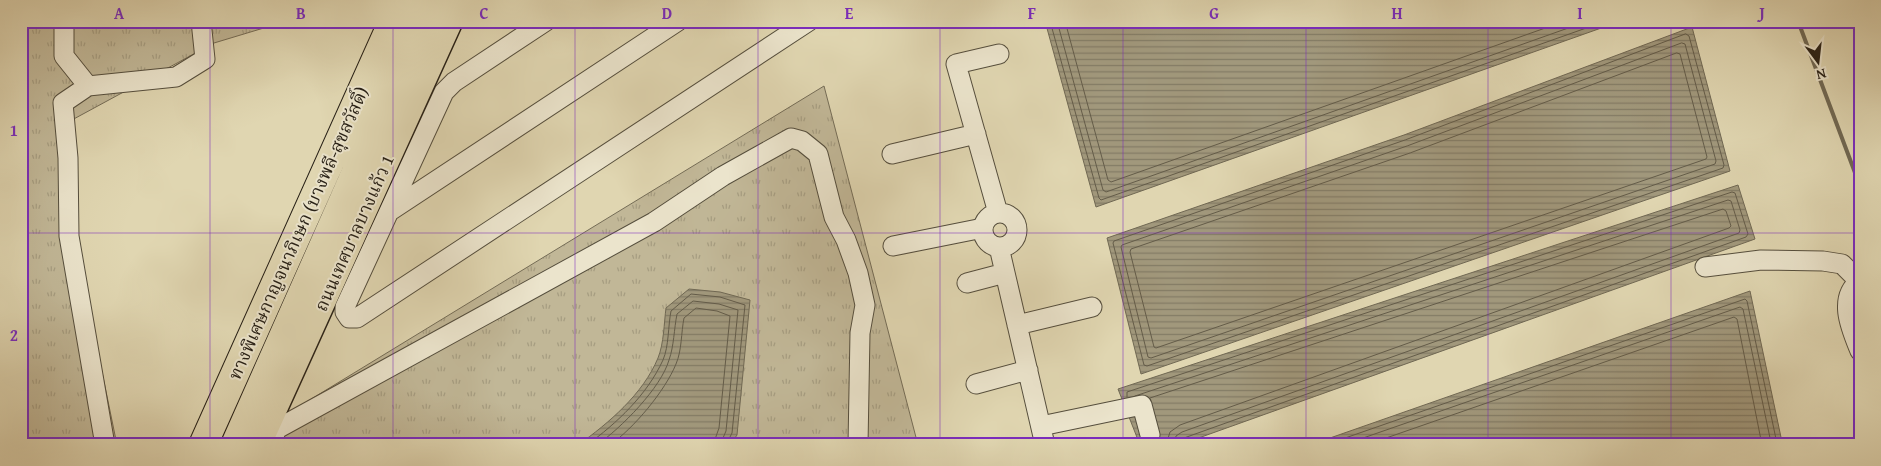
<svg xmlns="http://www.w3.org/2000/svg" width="1881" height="466" font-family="'Gentium Book Plus','Noto Serif Thai',serif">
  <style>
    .grass { fill: url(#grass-tufts); stroke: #746c56 }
    .water { fill: url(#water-rules); stroke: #706853 }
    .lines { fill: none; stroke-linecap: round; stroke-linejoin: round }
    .shore { stroke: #645c49; stroke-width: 1 }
    .stream { stroke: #706853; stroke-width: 4 }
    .minor-casing { stroke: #554e3d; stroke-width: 21 }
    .major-casing { stroke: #272016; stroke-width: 28 }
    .highway-casing { stroke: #272016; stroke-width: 30 }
    .minor { stroke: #ebe4cc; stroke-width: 19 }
    .major { stroke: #e0d6b1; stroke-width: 25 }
    .highway { stroke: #e0d6b1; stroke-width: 28 }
    .grid { fill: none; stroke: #7b2cbf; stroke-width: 1; stroke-opacity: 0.55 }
    .labels { text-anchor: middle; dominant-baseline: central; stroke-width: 4; stroke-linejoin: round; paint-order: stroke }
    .street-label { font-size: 18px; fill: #272016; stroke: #ebe4cc }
    .neatline { fill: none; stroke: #7b2cbf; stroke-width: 2 }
    .grid-label { font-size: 16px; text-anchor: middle; font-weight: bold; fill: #7b2cbf }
  </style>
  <defs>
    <pattern id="grass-tufts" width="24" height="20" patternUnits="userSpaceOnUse" patternTransform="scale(1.25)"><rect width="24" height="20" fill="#c1b797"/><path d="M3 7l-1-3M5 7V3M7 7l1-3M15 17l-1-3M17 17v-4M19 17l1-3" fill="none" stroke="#a69d81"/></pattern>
    <pattern id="water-rules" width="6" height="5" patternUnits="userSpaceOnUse" patternTransform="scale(1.25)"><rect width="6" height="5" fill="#a1987c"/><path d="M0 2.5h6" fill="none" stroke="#837c65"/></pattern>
  </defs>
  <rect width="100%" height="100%" fill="#e0d6b1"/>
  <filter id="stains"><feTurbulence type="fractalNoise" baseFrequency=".004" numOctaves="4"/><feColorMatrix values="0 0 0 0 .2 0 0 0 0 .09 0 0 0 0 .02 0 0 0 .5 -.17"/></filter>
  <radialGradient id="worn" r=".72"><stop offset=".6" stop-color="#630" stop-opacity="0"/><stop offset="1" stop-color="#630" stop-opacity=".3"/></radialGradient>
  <path class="grass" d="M21 21H287L214 43 59 127 85 289 117 445H21Z
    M824 86 918 445H236Z"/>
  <path class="water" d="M1045 21H1621L1096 207Z
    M1692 27 1730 171 1141 374 1107 238 1404 135Z
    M1738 185 1755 239 1179 445H1140L1118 389Z
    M689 289 720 292 750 300 737 435 730 445H578C609 423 643 394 658 358 664 343 664 323 666 308Z
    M1750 291 1782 442 1775 445H1310Z"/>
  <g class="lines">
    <path class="shore" d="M1050 21 1099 198 1101 200 1606 21
      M1057 21 1103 190 1106 192 1588 21
      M1065 21 1108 180 1111 182 1565 21
      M1686 34 1689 36 1724 165 1723 168 1147 366 1144 365 1113 243 1114 241 1405 140Z
      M1682 43 1685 44 1716 161 1715 164 1151 358 1148 357 1121 247 1122 245 1407 146Z
      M1677 53 1680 54 1707 157 1706 159 1156 348 1154 347 1130 252 1131 249 1410 153Z
      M1135 396 1728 200 1731 201 1740 230 1739 233 1182 432 1176 436 1174 445
      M1127 397V392L1732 192 1735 193 1748 234 1746 237 1184 438 1180 445
      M1150 398 1723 209 1726 211 1731 226 1729 228 1180 425 1170 432 1166 445
      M587 445C617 423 647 395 663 360 669 346 668 326 671 311L691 294 720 297 745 305 732 433 726 445
      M597 445C621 428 661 388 669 360 674 346 674 329 677 314L693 301 719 304 738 310 726 431 720 445
      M610 445C634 428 665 391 676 364 682 350 681 333 684 318L696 308 717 311 730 316 719 428 713 445
      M1325 445 1745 299 1747 301 1776 439V445
      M1343 445 1740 307 1743 309 1770 438 1769 445
      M1366 445 1734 317 1737 319 1762 445"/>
    <path class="stream" d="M1798 21 1860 186"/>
    <defs>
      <path id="minor" d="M64 21V56L88 86
        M546 21 454 82 444 92 345 307V312L349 318H357L809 21
        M892 154 976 134
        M390 211 678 21
        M983 230a17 17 0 1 1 34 0a17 17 0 1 1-34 0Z
        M998 213 956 64 999 54
        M893 246 983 228
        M999 247 1045 445
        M1705 267 1761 260 1823 261 1842 264 1859 281
        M1860 281C1837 298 1851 329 1860 351
        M967 283 1005 273
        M1017 325 1092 307
        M976 384 1028 370
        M1041 426 1142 405 1150 435
        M105 445 69 236 68 158 63 103 88 86 176 77 205 59 201 21
        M270 445 277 429 654 222 723 176 791 138 802 141 818 154 834 217 846 240 858 273 865 305 860 333 858 445"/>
      <path id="major" d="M258 445 450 21"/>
      <path id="highway" d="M203 445 393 21
        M235 445 423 21"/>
    </defs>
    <use href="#minor" class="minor-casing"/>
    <use href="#major" class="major-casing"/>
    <use href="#highway" class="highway-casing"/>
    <use href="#minor" class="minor"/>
    <use href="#major" class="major"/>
    <use href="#highway" class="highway"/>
  </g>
  <path class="grid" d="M210 21V445M393 21V445M575 21V445M758 21V445M940 21V445M1123 21V445M1306 21V445M1488 21V445M1671 21V445M21 233H1860"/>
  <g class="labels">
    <g class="street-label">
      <text transform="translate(298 233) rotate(-66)">ทางพิเศษกาญจนาภิเษก (บางพลี-สุขสวัสดิ์)</text>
      <text transform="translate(354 233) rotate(-66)">ถนนเทศบาลบางแก้ว 1</text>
    </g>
  </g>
  <rect width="1881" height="466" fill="none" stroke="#e0d6b1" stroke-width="55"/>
  <g transform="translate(1818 62) rotate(165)" stroke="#ebe4cc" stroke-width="4" paint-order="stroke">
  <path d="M0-4L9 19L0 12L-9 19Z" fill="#272016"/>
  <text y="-8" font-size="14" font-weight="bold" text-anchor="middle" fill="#272016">N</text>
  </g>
  <rect x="28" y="28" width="1826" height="410" class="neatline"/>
  <g class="grid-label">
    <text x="119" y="19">A</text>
    <text x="301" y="19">B</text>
    <text x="484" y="19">C</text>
    <text x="667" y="19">D</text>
    <text x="849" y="19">E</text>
    <text x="1032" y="19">F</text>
    <text x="1214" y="19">G</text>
    <text x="1397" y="19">H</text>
    <text x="1580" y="19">I</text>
    <text x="1762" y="19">J</text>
    <text x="14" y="136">1</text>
    <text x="14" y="341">2</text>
  </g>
  <rect width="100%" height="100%" filter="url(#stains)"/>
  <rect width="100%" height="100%" fill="url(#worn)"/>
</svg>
